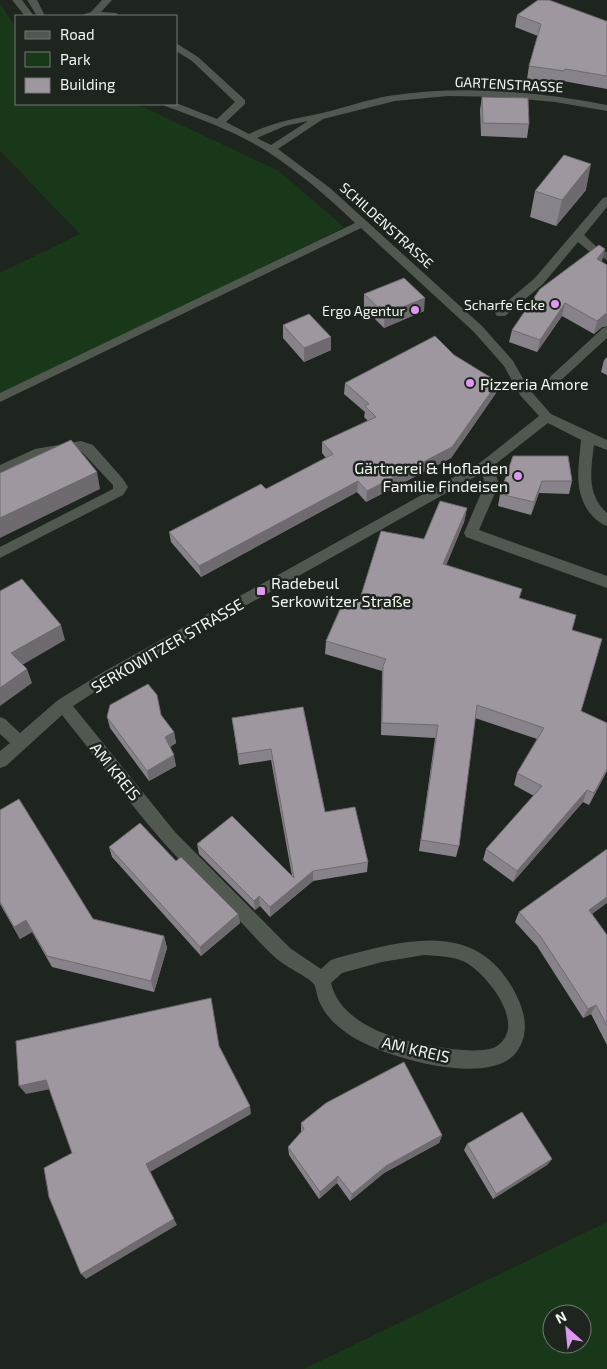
<svg xmlns="http://www.w3.org/2000/svg" width="607" height="1369" font-family="'Exo 2',sans-serif">
  <style>
    .green { fill: #193819; fill-rule: evenodd }
    .lines { fill: none; stroke-linecap: round; stroke-linejoin: round }
    .minor { fill: #515850; fill-rule: evenodd }
    .wall { fill: #88828a }
    .shaded-wall { fill: #6f6a70 }
    .building { fill: #9e97a0; stroke: #6f6a70 }
    .poi-dot { fill: #de98f2; stroke: #1e241e; stroke-width: 2 }
    .labels { text-anchor: middle; dominant-baseline: central; stroke-width: 5; stroke-linejoin: round; paint-order: stroke }
    .far-street-label { font-size: 14px; fill: #f2f6f1; stroke: #1e241e }
    .far-poi-label { font-size: 14px; fill: #f2f6f1; stroke: #1e241e; text-anchor: end }
    .poi-label { font-size: 16px; fill: #f2f6f1; stroke: #1e241e; text-anchor: start }
    .street-label { font-size: 16px; fill: #f2f6f1; stroke: #1e241e }
  </style>
  <rect width="100%" height="100%" fill="#1e241e"/>
  <path class="green" d="M0 3 16 28V104H137L279 171 344 227 124 337 0 393V273L80 234 0 151Z
    M607 1222V1369H304ZM552 1314H582V1344H552Z"/>
  <g class="lines">
    <path class="minor" d="M12 0H22L34 16H25Z
      M27 0H37L45 16H37Z
      M102 0H112L101 12 116 13 120 16H78L91 12Z
      M176 43 198 57 245 100V104L226 122 249 134C275 121 295 119 322 113 344 108 365 100 388 96 461 85 535 91 607 105V111L555 102 501 97 448 96 395 101 323 119 278 149 330 188 482 326 513 361 529 389 551 414 607 440V450L594 445C591 470 586 494 607 513V526C600 524 594 518 589 512 573 489 579 466 581 440L548 423 493 466 499 484 479 530 607 576V588L466 537 464 533 485 484 482 473 115 679 73 706 175 832 290 948 321 969 331 960 337 958C408 939 482 917 519 1001 527 1019 528 1040 514 1055 483 1087 379 1056 348 1034 335 1025 325 1015 319 1001 317 996 316 988 314 984 308 977 286 967 277 959 262 946 249 930 234 915 211 891 186 868 164 843 128 802 96 757 62 715L6 766 0 768V751L10 743 0 734V717L5 719 20 733 58 700 105 671 481 462 539 416 520 395 504 366 474 332 361 228 0 402V393L355 223C328 197 299 172 268 152 237 132 200 119 165 106L164 104 176 103 217 119 235 102 192 61 176 51ZM308 121 271 145 257 138 285 126ZM424 955C438 956 452 956 465 962 487 974 528 1025 497 1046 478 1059 393 1040 374 1029 355 1020 336 1005 331 983L342 973 382 962Z
      M607 197V207L584 235 599 249 607 252V260L591 253 578 242 543 284 505 316H497L495 313 497 310 535 278 603 198Z
      M607 327V338L559 382H551L549 379 551 376 603 328Z
      M81 441 93 445 123 479 128 487 123 495 0 558V547L113 489V485L81 451 38 458 0 476V465L35 449Z"/>
  </g>
  <path class="wall" d="M517 15 606 21H607V89L563 81 562 83 527 79 529 66 538 36 515 27Z
    M482 97 529 124 527 138 481 136 480 110Z
    M586 190 556 226 530 217 535 191Z
    M601 262 607 265V326L602 327 594 334 562 316 537 352 509 342 512 330Z
    M364 294 424 311 384 328 364 308Z
    M283 325 331 350 304 362 283 338Z
    M454 355 498 382 496 393 451 458 366 502 357 492 201 577 171 542 169 532 266 489 326 458 322 453V442L368 421 364 417 365 412 344 394 345 383Z
    M607 357V375L601 372 604 360Z
    M568 456 572 481 569 494 539 493 531 515 498 506 500 494Z
    M467 508 464 522 446 565 520 598 572 630 581 711 607 723V771L589 805 583 802 513 882 483 860 486 849 534 796 514 785 517 773 537 739 475 718 459 846 456 857 419 851 435 738 381 735 382 671 325 654 326 641 359 602 424 539Z
    M303 707 325 812 368 862 367 872 313 881 270 917 260 906 255 910 199 854 197 844 292 876 271 760 239 765 232 718Z
    M161 715 174 732 176 743 170 747 176 766 149 781 110 728 107 717Z
    M0 810 93 919 164 936 167 948 154 992 52 967 32 932 20 939 0 904Z
    M109 847 238 914 240 923 201 956 112 857Z
    M519 912 592 914 607 935V1045L591 1014 583 1018 537 946 515 922Z
    M301 1123 442 1135 439 1143 384 1173 350 1201 337 1183 319 1199 289 1155 288 1147 301 1132Z
    M467 1144 552 1159 547 1165 493 1199 464 1150Z"/>
  <path class="shaded-wall" d="M591 164 586 190 556 226 562 200Z
    M605 249 602 261 594 272 597 259Z
    M425 298 424 311 384 328 385 314Z
    M565 303 562 316 537 352 540 340Z
    M605 314H607V326L602 327 594 334 597 321Z
    M331 337V350L304 362V348Z
    M498 382 496 393 451 458 366 502 367 491Z
    M97 472 100 489 0 538V518Z
    M358 481 357 492 201 577 199 566Z
    M542 481 539 493 531 515 534 502Z
    M467 508 464 522 441 578 443 564Z
    M61 625 65 640 17 668 11 653Z
    M27 669 32 683 0 706V688Z
    M174 732 176 743 167 748 165 737Z
    M174 755 176 766 149 781 147 771Z
    M607 769V771L589 805 594 793Z
    M587 790 583 802 513 882 517 871Z
    M313 871V881L270 917V907Z
    M259 896 260 906 255 910 254 901Z
    M607 897V903L584 920 589 910Z
    M238 914 240 923 201 956 200 947Z
    M26 920 32 932 20 939 14 927Z
    M164 936 167 948 154 992 151 981Z
    M596 1005 591 1014 583 1018 588 1009Z
    M46 1080 51 1089 26 1094 19 1086Z
    M250 1106 251 1114 150 1172 146 1164Z
    M442 1135 439 1143 384 1173 350 1201 352 1194 386 1166Z
    M552 1159 547 1165 493 1199 496 1194Z
    M338 1176 337 1183 319 1199 320 1192Z
    M174 1219 177 1225 86 1279 81 1274Z"/>
  <path class="building" d="M538 0H549L606 21H607V76L565 69 564 71 529 66 541 24 517 15Z
    M482 97 528 98 529 124 483 123Z
    M564 155 591 164 562 200 535 191Z
    M599 245 605 249 597 259 607 265V314H605L597 321 565 303 540 340 512 330 540 289Z
    M404 278 425 298 385 314 364 294Z
    M309 314 331 337 304 348 283 325Z
    M435 336 454 355 498 382 452 447 367 491 358 481 199 566 169 532 261 484 266 489 333 454 322 442 376 417 365 406 369 404 345 383Z
    M71 440 97 472 0 518V473Z
    M513 456H568L572 481H542L534 502 500 494Z
    M440 501 467 508 443 564 522 589 519 598 576 615 572 630 602 639 581 711 607 723V769L594 793 587 790 517 871 486 849 542 786 517 773 544 728 477 705 459 846 421 840 438 725 382 723 383 666 386 659 326 641 345 598 359 602 381 531 424 539Z
    M22 579 61 625 11 653 27 669 0 688V591Z
    M148 684 157 695 161 715 174 732 165 737 174 755 147 771 107 717 110 705Z
    M303 707 325 812 355 807 368 862 313 871 270 907 259 896 254 901 197 844 232 816 294 878 271 749 238 754 232 718Z
    M19 799 93 919 164 936 151 981 47 956 26 920 14 927 0 902V810Z
    M140 823 176 861 181 857 238 914 200 947 109 847Z
    M607 849V897L589 910 607 935V1026L596 1005 588 1009 541 937 519 912Z
    M211 998 219 1046 250 1106 146 1164 174 1219 81 1274 49 1197 44 1168 72 1153 46 1080 19 1086 16 1041Z
    M404 1062 442 1135 386 1166 352 1194 338 1176 320 1192 288 1147 304 1129 301 1123 326 1103Z
    M522 1112 552 1159 496 1194 467 1144Z"/>
  <g class="poi-dot">
    <circle cx="555" cy="304" r="5"/>
    <circle cx="415" cy="310" r="5"/>
    <circle cx="470" cy="383" r="5"/>
    <circle cx="518" cy="476" r="5"/>
    <rect x="256" y="586" width="10" height="10" rx="2.5"/>
  </g>
  <g class="labels">
    <g class="far-street-label">
      <text transform="translate(509 84) rotate(3)">GARTENSTRASSE</text>
      <text transform="translate(387 225) rotate(42)">SCHILDENSTRASSE</text>
    </g>
    <g class="far-poi-label">
      <text x="545" y="304">Scharfe Ecke</text>
      <text x="405" y="310">Ergo Agentur</text>
    </g>
    <g class="poi-label">
      <text x="480" y="383">Pizzeria Amore</text>
      <text x="508" y="467" text-anchor="end">Gärtnerei &amp; Hofladen<tspan x="508" dy="18">Familie Findeisen</tspan></text>
      <text x="271" y="582">Radebeul<tspan x="271" dy="18">Serkowitzer Straße</tspan></text>
    </g>
    <g class="street-label">
      <text transform="translate(167 645) rotate(-30)">SERKOWITZER STRASSE</text>
      <text transform="translate(116 771) rotate(51)">AM KREIS</text>
      <text transform="translate(416 1049) rotate(13)">AM KREIS</text>
    </g>
  </g>
  <rect x="15" y="15" width="162" height="90" fill="#1e241e" stroke="#737872"/>
  <rect x="25" y="31" width="25" height="8" fill="#515850" stroke="#737872"/>
  <text x="60" y="40" font-size="15" fill="#f2f6f1">Road</text>
  <rect x="25" y="52" width="25" height="15" fill="#193819" stroke="#737872"/>
  <text x="60" y="65" font-size="15" fill="#f2f6f1">Park</text>
  <rect x="25" y="78" width="25" height="15" fill="#9e97a0" stroke="#737872"/>
  <text x="60" y="90" font-size="15" fill="#f2f6f1">Building</text>
  <g transform="translate(567 1329) rotate(333)"><circle r="24" fill="#1e241e" stroke="#737872"/>
  <path d="M0-4L9 19L0 12L-9 19Z" fill="#de98f2"/>
  <text y="-8" font-size="14" font-weight="bold" text-anchor="middle" fill="#f2f6f1">N</text>
  </g>
</svg>
